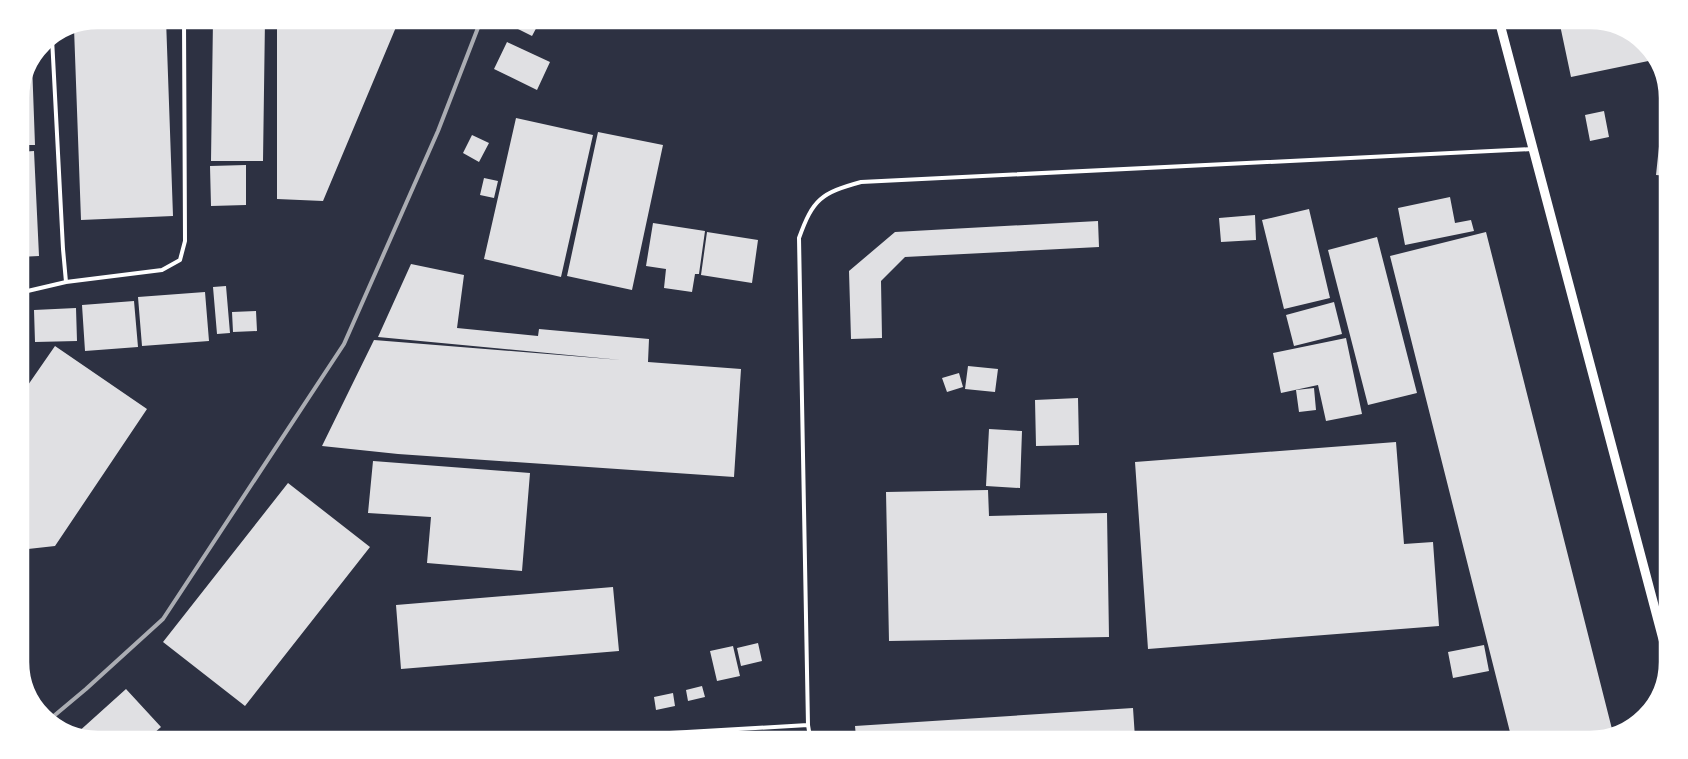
<svg xmlns="http://www.w3.org/2000/svg" width="1688" height="759" font-family="Raleway,sans-serif">
  <style>
    .building { fill: #e0e0e3 }
    .lines { fill: none; stroke-linecap: round; stroke-linejoin: round }
    .service { stroke: #fff; stroke-width: 4 }
    .tertiary { stroke: #fff; stroke-width: 9 }
    .rail { stroke: #abadb3; stroke-width: 4 }
    .rim { fill: none; stroke: #fff; stroke-width: 2.5 }
  </style>
  <rect width="100%" height="100%" fill="#2d3142"/>
  <path class="building" d="M98 19H166L173 216 81 220 74 28Z
    M213 19H265L263 161H211Z
    M277 19 399 20 323 201 277 199Z
    M520 20 540 21 532 36 516 28Z
    M1560 25H1594L1595 28 1621 25 1656 54 1658 59 1571 77Z
    M507 42 550 62 537 90 494 69Z
    M32 63 35 145H19V93Z
    M1604 111 1609 137 1590 141 1585 115Z
    M516 118 593 135 561 277 484 259Z
    M1662 118 1669 119 1668 176 1656 175Z
    M598 132 663 145 632 290 567 276Z
    M472 135 489 143 479 162 463 153Z
    M34 151 39 256 19 257V152Z
    M246 165V205L211 206 210 166Z
    M484 178 498 181 494 198 480 195Z
    M1450 197 1455 223 1471 220 1474 231 1405 245 1398 208Z
    M1309 209 1330 298 1284 309 1262 220Z
    M1255 215 1256 240 1221 242 1219 218Z
    M1098 221 1099 247 905 257 881 281 882 338 851 339 849 271 895 232Z
    M653 223 705 231 699 274H695L692 292 664 288 666 269 646 266Z
    M707 232 758 240 752 283 701 275Z
    M1486 232 1613 733 1590 740H1512L1390 256Z
    M1377 237 1417 393 1368 405 1328 250Z
    M411 264 464 275 457 328 538 336 539 329 649 339 648 362 741 369 734 477 398 454 322 446 374 340 621 360 378 337Z
    M226 286 230 333 217 334 213 287Z
    M205 292 209 341 142 346 138 297Z
    M134 301 138 347 85 351 82 305Z
    M1334 302 1342 334 1294 346 1286 315Z
    M76 308 77 341 35 342 34 310Z
    M19 309H24L29 363 19 364Z
    M256 311 257 331 233 332 232 312Z
    M1346 338 1362 414 1326 421 1318 385 1281 393 1273 353Z
    M55 346 147 409 55 546 19 550V398Z
    M968 366 998 369 995 392 965 389Z
    M959 373 963 387 947 392 942 378Z
    M1314 388 1316 410 1299 412 1296 390Z
    M1078 398 1079 445 1036 446 1035 400Z
    M989 429 1022 431 1020 488 986 486Z
    M1396 442 1404 544 1433 542 1439 626 1148 649 1135 462Z
    M373 461 530 473 522 571 427 563 431 517 368 513Z
    M288 483 370 547 245 706 163 642Z
    M988 490 989 516 1107 513 1109 637 889 641 886 492Z
    M613 587 619 651 401 669 396 605Z
    M758 643 762 661 741 666 737 648Z
    M1484 645 1489 671 1453 678 1448 652Z
    M733 646 740 676 717 681 710 651Z
    M702 686 705 697 688 701 686 690Z
    M126 689 161 727 153 734H76Z
    M673 693 675 706 656 710 654 697Z
    M1133 708 1135 738 856 737 855 726Z"/>
  <g class="lines">
    <path class="service" d="M66 282 162 270 180 260 185 241 184 19
      M19 293 66 282 63 249 52 38
      M618 736 808 725
      M810 737 808 725 799 238C813 199 821 193 861 182L1532 149"/>
    <path class="tertiary" d="M1500 24 1664 643"/>
    <path class="rail" d="M49 720 86 689 163 619 344 344 438 131 481 20"/>
  </g>
  <path d="M0 0H1688V759H0ZM98 28H1590A70 70 0 0 1 1660 98V662A70 70 0 0 1 1590 732H98A70 70 0 0 1 28 662V98A70 70 0 0 1 98 28Z" fill="#fff" fill-rule="evenodd"/>
  <path class="rim" d="M98 28H1590A70 70 0 0 1 1660 98V662A70 70 0 0 1 1590 732H98A70 70 0 0 1 28 662V98A70 70 0 0 1 98 28Z"/>
</svg>
